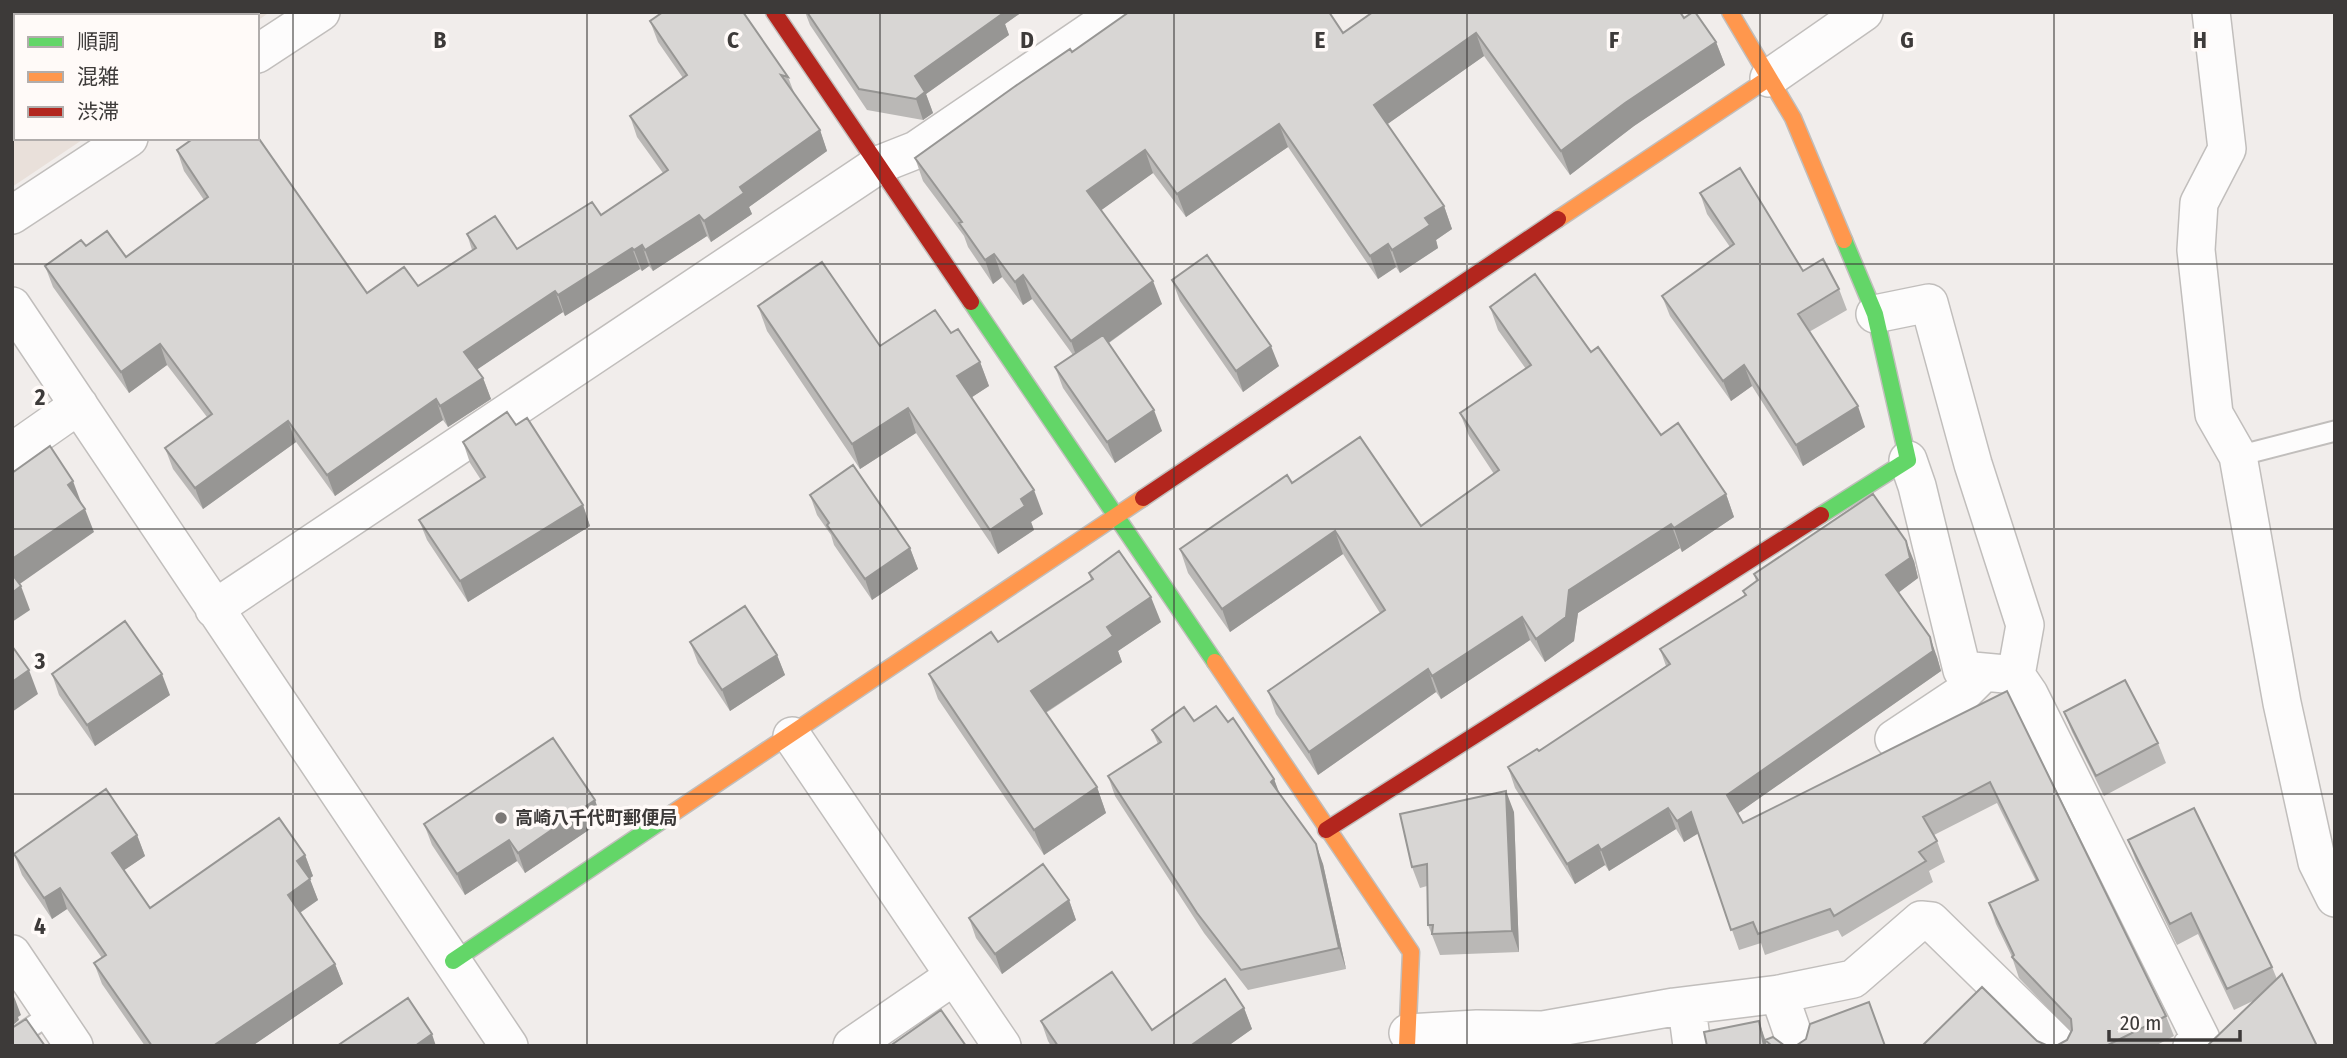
<svg xmlns="http://www.w3.org/2000/svg" width="2347" height="1058" font-family="'Fira Sans Condensed','Noto Sans JP',sans-serif">
  <style>
    .built { fill: #e9e0da }
    .lines { fill: none; stroke-linecap: round; stroke-linejoin: round }
    .lane-casing { stroke: #c1bebc; stroke-width: 23 }
    .street-casing { stroke: #c1bebc; stroke-width: 40 }
    .fast-casing { stroke: #c1bebc; stroke-width: 19 }
    .slow-casing { stroke: #c1bebc; stroke-width: 19 }
    .jam-casing { stroke: #c1bebc; stroke-width: 19 }
    .lane { stroke: #fdfcfc; stroke-width: 19 }
    .street { stroke: #fdfcfc; stroke-width: 37 }
    .fast { stroke: #63d668; stroke-width: 16 }
    .slow { stroke: #ff974d; stroke-width: 16 }
    .jam { stroke: #b3261e; stroke-width: 16 }
    .wall { fill: #bab8b6 }
    .shaded-wall { fill: #979694 }
    .building { fill: #d8d6d4; stroke: #979694; stroke-width: 2 }
    .grid { fill: none; stroke: #3d3a39; stroke-width: 2; stroke-opacity: 0.55 }
    .poi-dot { fill: #7c7977; stroke: #fffaf8; stroke-width: 2.5 }
    .labels { text-anchor: middle; dominant-baseline: central; stroke-width: 7; stroke-linejoin: round; paint-order: stroke }
    .poi-label { font-size: 18px; font-weight: bold; fill: #3d3a39; stroke: #fffaf8; text-anchor: start }
    .grid-label { font-size: 23px; text-anchor: middle; font-weight: bold; fill: #3d3a39; stroke: #fffaf8; stroke-width: 7; stroke-linejoin: round; paint-order: stroke }
  </style>
  <rect width="100%" height="100%" fill="#f1edeb"/>
  <path class="built" d="M12 12H270L257 21V16H16V138H85L12 187Z"/>
  <g class="lines">
    <defs>
      <path id="lane" d="M2238 456 2335 431
        M12 1040 52 1013"/>
      <path id="street" d="M2211 12 2227 149 2199 203 2196 250 2214 414 2238 456 2282 703 2317 862 2335 898
        M257 54 321 12
        M1769 78 1864 12
        M12 215 129 138
        M12 306 509 1046
        M1875 314 1929 303 1973 464 2025 625 2016 675 2029 694 2201 1039 2192 1046
        M12 452 79 405
        M1908 460 1917 486 1962 670 2016 675
        M214 609 878 165 916 150 1119 12
        M792 736 1002 1046
        M1894 739 1963 693 1984 672
        M12 954 74 1046
        M1779 994 1797 1046
        M1687 1008 1692 1046
        M1408 1033 1477 1029 1543 1030 1674 1007 1779 994 1853 979 1921 920 1931 921 2059 1046
        M852 1046 954 976"/>
      <path id="fast" d="M971 302 1215 662
        M1821 515 1908 460 1875 314 1844 240
        M453 961 673 813"/>
      <path id="slow" d="M1730 12 1793 118 1844 240
        M1558 219 1769 78
        M1215 662 1411 952 1407 1046
        M673 813 1143 498"/>
      <path id="jam" d="M774 12 971 302
        M1143 498 1558 219
        M1326 830 1821 515"/>
    </defs>
    <use href="#lane" class="lane-casing"/>
    <use href="#street" class="street-casing"/>
    <use href="#fast" class="fast-casing"/>
    <use href="#slow" class="slow-casing"/>
    <use href="#jam" class="jam-casing"/>
    <use href="#lane" class="lane"/>
    <use href="#street" class="street"/>
    <use href="#fast" class="fast"/>
    <use href="#slow" class="slow"/>
    <use href="#jam" class="jam"/>
  </g>
  <path class="wall" d="M805 12H1022L1005 24 1009 35 926 94 933 113 923 120 867 110 810 25Z
    M1684 18 1716 42 1725 65 1634 126 1570 175 1484 56 1387 124 1444 206 1452 229 1436 240 1438 248 1400 273 1396 267 1378 279 1288 147 1186 217 1153 173 1101 210 1162 304 1109 343 1162 431 1115 463 1063 388 1055 367 1073 355 1032 299 1023 305 1002 277 993 284 968 247 964 236 923 181 915 158 1072 52 1343 33Z
    M650 21 788 77 795 95 820 130 827 151 749 207 752 214 711 242 707 236 653 271 649 266 642 271 640 269 565 316 563 312 477 369 483 378 491 399 448 427 443 420 335 496 296 442 203 509 173 469 165 448 207 417 167 365 129 393 53 287 45 266 86 246 126 257 204 200 184 171 177 150 367 293 418 286 472 250 467 234 517 249 601 215 663 173 637 137 630 116 683 78 658 42Z
    M1700 193 1803 271 1839 289 1847 310 1809 332 1865 427 1803 466 1752 386 1731 401 1670 316 1662 296 1730 247 1707 214Z
    M1172 280 1279 366 1243 392 1180 301Z
    M758 306 880 346 951 333 980 362 989 386 972 397 1043 514 1031 522 1034 530 998 554 916 433 860 469 767 331Z
    M1490 307 1591 352 1661 435 1726 494 1734 517 1682 552 1680 548 1578 613 1574 641 1545 662 1530 640 1441 699 1436 692 1318 775 1276 714 1268 691 1380 613 1343 554 1230 632 1188 573 1180 549 1292 483 1421 526 1494 474 1469 436 1460 413 1526 369 1498 330Z
    M516 425 583 505 590 526 468 602 427 540 419 520 481 480 470 463 463 442Z
    M810 495 910 548 918 569 872 600 834 545 831 535 817 515Z
    M1914 561 1918 578 1899 592 1937 657 1941 671 1738 813 1743 823 2007 691 2166 1016 2174 1036 2155 1046H1922L2037 1041 2046 1045 2056 1046 2067 1040 2071 1032 2019 978 2012 957 1996 924 1989 903 2036 881 1997 803 1934 835 1937 841 1945 862 1929 871 1933 882 1842 937 1838 930 1765 955 1761 943 1739 950 1698 833 1684 842 1676 829 1609 871 1605 865 1575 884 1515 788 1508 767 1539 751 1666 666 1660 649 1745 596 1743 591 1756 581 1754 574Z
    M1089 573 1161 622 1118 651 1122 662 1046 713 1097 787 1106 813 1044 855 938 699 929 674 998 642 1091 580Z
    M690 642 777 655 785 675 730 711 698 663Z
    M52 674 170 695 95 746 59 695Z
    M2064 712 2158 743 2166 763 2104 796 2072 732Z
    M1194 721 1228 722 1274 779 1279 794 1323 864 1346 969 1248 990 1204 933 1115 796 1108 776 1158 744 1152 730Z
    M595 800 602 821 525 873 517 861 465 895 432 845 424 824Z
    M1514 812 1519 952 1440 955 1428 925 1427 886 1420 888 1412 867Z
    M137 835 145 856 124 870 150 908 305 855 313 876 309 878 318 900 300 913 335 964 343 984 252 1046H145L102 984 94 963 102 958 67 909 52 919 22 875 14 854Z
    M2128 840 2272 967 2277 979 2255 1000 2234 1010 2198 934 2177 945 2136 861Z
    M1069 900 1076 920 1002 974 976 938 969 918Z
    M1244 1008 1252 1029 1228 1046H1051L1048 1041 1041 1021 1152 1030Z"/>
  <path class="shaded-wall" d="M997 12H1022L1005 24 1009 35 926 94 933 113 923 120 916 99 915 76Z
    M1476 33 1484 56 1382 128 1374 105Z
    M1716 42 1725 65 1634 126 1570 175 1561 151 1625 103Z
    M1279 124 1288 147 1186 217 1177 194Z
    M820 130 827 151 749 207 752 214 711 242 704 221 740 187Z
    M1145 150 1153 173 1096 214 1087 191Z
    M1444 206 1452 229 1436 240 1438 248 1400 273 1392 250 1425 218Z
    M699 215 707 236 653 271 645 250Z
    M1388 244 1396 267 1378 279 1370 256Z
    M642 245 649 266 642 271 634 250Z
    M632 248 640 269 565 316 558 295Z
    M994 254 1002 277 993 284 985 260Z
    M1023 275 1032 299 1023 305 1015 282Z
    M1153 281 1162 304 1079 364 1071 341Z
    M555 291 563 312 472 373 464 352Z
    M160 344 167 365 129 393 121 372Z
    M1271 346 1279 366 1243 392 1236 371Z
    M980 362 989 386 966 401 957 376Z
    M1744 365 1752 386 1731 401 1723 381Z
    M483 378 491 399 448 427 440 406Z
    M436 399 443 420 335 496 327 475Z
    M1858 406 1865 427 1803 466 1796 445Z
    M908 408 916 433 860 469 852 444Z
    M1154 410 1162 431 1115 463 1107 442Z
    M288 421 296 442 203 509 195 488Z
    M73 481 82 505 68 485Z
    M1034 490 1043 514 1031 522 1034 530 998 554 990 530 1021 499Z
    M1726 494 1734 517 1682 552 1674 528Z
    M583 505 590 526 468 602 460 581Z
    M85 509 94 532 14 588 12 583V559Z
    M1671 524 1680 548 1578 613 1574 641 1545 662 1536 639 1569 590Z
    M1335 531 1343 554 1230 632 1222 609Z
    M1906 541 1914 561 1918 578 1894 596 1886 575Z
    M910 548 918 569 872 600 865 579Z
    M21 586 30 610 12 622V593Z
    M1151 597 1161 622 1118 651 1122 662 1040 716 1031 691 1107 627Z
    M1522 617 1530 640 1441 699 1432 676Z
    M1930 637 1937 657 1941 671 1734 816 1727 795Z
    M777 655 785 675 730 711 722 690Z
    M1428 669 1436 692 1318 775 1309 752Z
    M29 670 38 694 12 712V682Z
    M162 674 170 695 95 746 87 725Z
    M1274 779 1282 800 1271 782Z
    M1097 787 1106 813 1044 855 1034 830Z
    M1506 791 1514 812 1519 952 1512 931Z
    M595 800 602 821 525 873 518 853Z
    M1668 808 1676 829 1609 871 1601 850Z
    M1691 812 1699 833 1684 842 1677 821Z
    M137 835 145 856 120 873 112 853Z
    M509 840 517 861 465 895 457 874Z
    M1316 844 1323 864 1346 969 1339 948Z
    M1598 845 1605 865 1575 884 1567 864Z
    M305 855 313 876 305 882 297 861Z
    M310 879 318 900 295 916 288 895Z
    M60 888 67 909 52 919 44 898Z
    M1069 900 1076 920 1002 974 995 954Z
    M335 964 343 984 252 1046H213Z
    M13 994 21 1015 18 1017 19 1020 12 1026Z
    M1244 1008 1252 1029 1228 1046H1193V1044Z
    M1759 1021 1766 1042 1767 1046H1764Z
    M432 1034 436 1046H415Z"/>
  <path class="building" d="M663 12H743L788 77 781 75 820 130 740 187 744 193 704 221 699 215 645 250 642 245 634 250 632 248 558 295 555 291 464 352 483 378 440 406 436 399 327 475 288 421 195 488 165 448 212 414 160 344 121 372 45 266 81 240 86 246 107 231 126 257 208 197 177 150 194 138H257V136L367 293 404 267 418 286 476 248 467 234 495 216 517 249 592 202 601 215 668 170 630 116 687 75 650 21Z
    M807 12H1000L1002 14 915 76 925 92 916 99 859 89Z
    M1129 12H1329L1343 33 1373 12H1680L1684 18 1693 12H1695L1716 42 1625 103 1561 151 1476 33 1374 105 1444 206 1425 218 1430 225 1392 250 1388 244 1370 256 1279 124 1177 194 1145 150 1087 191 1153 281 1071 341 1023 275 1015 282 994 254 985 260 959 223 962 222 915 158 1014 87 1070 49 1072 52Z
    M1740 168 1803 271 1823 259 1839 289 1798 314 1858 406 1796 445 1744 365 1723 381 1662 296 1734 244 1700 193Z
    M1207 255 1271 346 1236 371 1172 280Z
    M822 262 880 346 935 310 951 333 958 329 980 362 957 376 1034 490 1021 499 1025 506 990 530 908 408 852 444 758 306Z
    M1535 274 1591 352 1598 347 1661 435 1678 423 1726 494 1674 528 1671 524 1569 590 1566 617 1536 639 1522 617 1432 676 1428 669 1309 752 1268 691 1385 610 1335 531 1222 609 1180 549 1287 475 1292 483 1360 437 1421 526 1499 470 1460 413 1531 365 1490 307Z
    M1103 335 1154 410 1107 442 1055 367Z
    M507 412 516 425 527 418 583 505 460 581 419 520 485 477 463 442Z
    M50 446 73 481 68 485 85 509 12 559V473Z
    M853 465 910 548 865 579 827 525 829 523 810 495Z
    M1873 494 1906 541 1910 558 1886 575 1930 637 1933 651 1727 795 1743 823 2007 691 2166 1016 2106 1046H1922L1982 987 2037 1041 2046 1045 2056 1046 2067 1040 2072 1030 2071 1019 2012 957 2014 955 1989 903 2038 880 1990 782 1923 817 1937 841 1919 852 1926 861 1834 916 1830 909 1758 934 1753 922 1731 930 1691 812 1677 821 1668 808 1601 850 1598 845 1567 864 1508 767 1537 749 1539 751 1670 664 1660 649 1746 595 1743 591 1758 580 1754 574Z
    M1119 551 1151 597 1107 627 1113 636 1031 691 1097 787 1034 830 929 674 991 632 998 642 1093 579 1089 573Z
    M12 574 21 586 12 593Z
    M745 606 777 655 722 690 690 642Z
    M125 621 162 674 87 725 52 674Z
    M12 646 29 670 12 682Z
    M2125 680 2158 743 2096 776 2064 712Z
    M1216 706 1228 722 1233 718 1274 779 1271 782 1316 844 1339 948 1241 970 1197 913 1108 776 1161 742 1152 730 1184 707 1194 721Z
    M553 738 595 800 518 853 509 840 457 874 424 824Z
    M106 789 137 835 112 853 150 908 279 818 305 855 297 861 310 879 288 895 335 964 213 1046H152L94 963 106 955 60 888 44 898 14 854Z
    M1506 791 1512 931 1432 934 1433 925H1428L1427 864 1412 867 1400 814Z
    M2194 808 2272 967 2227 989 2191 913 2170 924 2128 840Z
    M1043 864 1069 900 995 954 969 918Z
    M1112 972 1152 1030 1225 979 1244 1008 1193 1044 1207 1046H1058L1041 1021Z
    M2282 974 2317 1046H2207Z
    M408 998 432 1034 415 1046H337Z
    M1869 1002 1885 1046H1785L1797 1045 1806 1039 1810 1024Z
    M941 1010 966 1046H890Z
    M26 1019 45 1046H12V1028Z
    M1759 1021 1764 1046H1707L1704 1032Z
    M1773 1037 1785 1046H1772L1765 1040Z"/>
  <path class="grid" d="M293 12V1046M587 12V1046M880 12V1046M1174 12V1046M1467 12V1046M1760 12V1046M2054 12V1046M12 264H2335M12 529H2335M12 794H2335"/>
  <circle class="poi-dot" cx="501" cy="818" r="7"/>
  <g class="labels">
    <g class="poi-label">
      <text x="515" y="818">高崎八千代町郵便局</text>
    </g>
  </g>
  <g class="grid-label">
    <text x="440" y="48">B</text>
    <text x="733" y="48">C</text>
    <text x="1027" y="48">D</text>
    <text x="1320" y="48">E</text>
    <text x="1614" y="48">F</text>
    <text x="1907" y="48">G</text>
    <text x="2200" y="48">H</text>
    <text x="40" y="405">2</text>
    <text x="40" y="669">3</text>
    <text x="40" y="934">4</text>
  </g>
  <rect width="2347" height="1058" fill="none" stroke="#3d3a39" stroke-width="28"/>
  <rect x="14" y="14" width="245" height="126" fill="#fffaf8" stroke="#b1adac" stroke-width="2"/>
  <rect x="28" y="37" width="35" height="10" fill="#63d668" stroke="#b1adac" stroke-width="2"/>
  <text x="77" y="49" font-size="21" fill="#3d3a39">順調</text>
  <rect x="28" y="72" width="35" height="10" fill="#ff974d" stroke="#b1adac" stroke-width="2"/>
  <text x="77" y="84" font-size="21" fill="#3d3a39">混雑</text>
  <rect x="28" y="107" width="35" height="10" fill="#b3261e" stroke="#b1adac" stroke-width="2"/>
  <text x="77" y="119" font-size="21" fill="#3d3a39">渋滞</text>
  <path d="M2109 1030v10h131v-10" fill="none" stroke="#3d3a39" stroke-width="3.5"/>
  <text x="2120" y="1030" font-size="21" fill="#3d3a39" stroke="#fffaf8" stroke-width="5" paint-order="stroke">20 m</text>
</svg>
